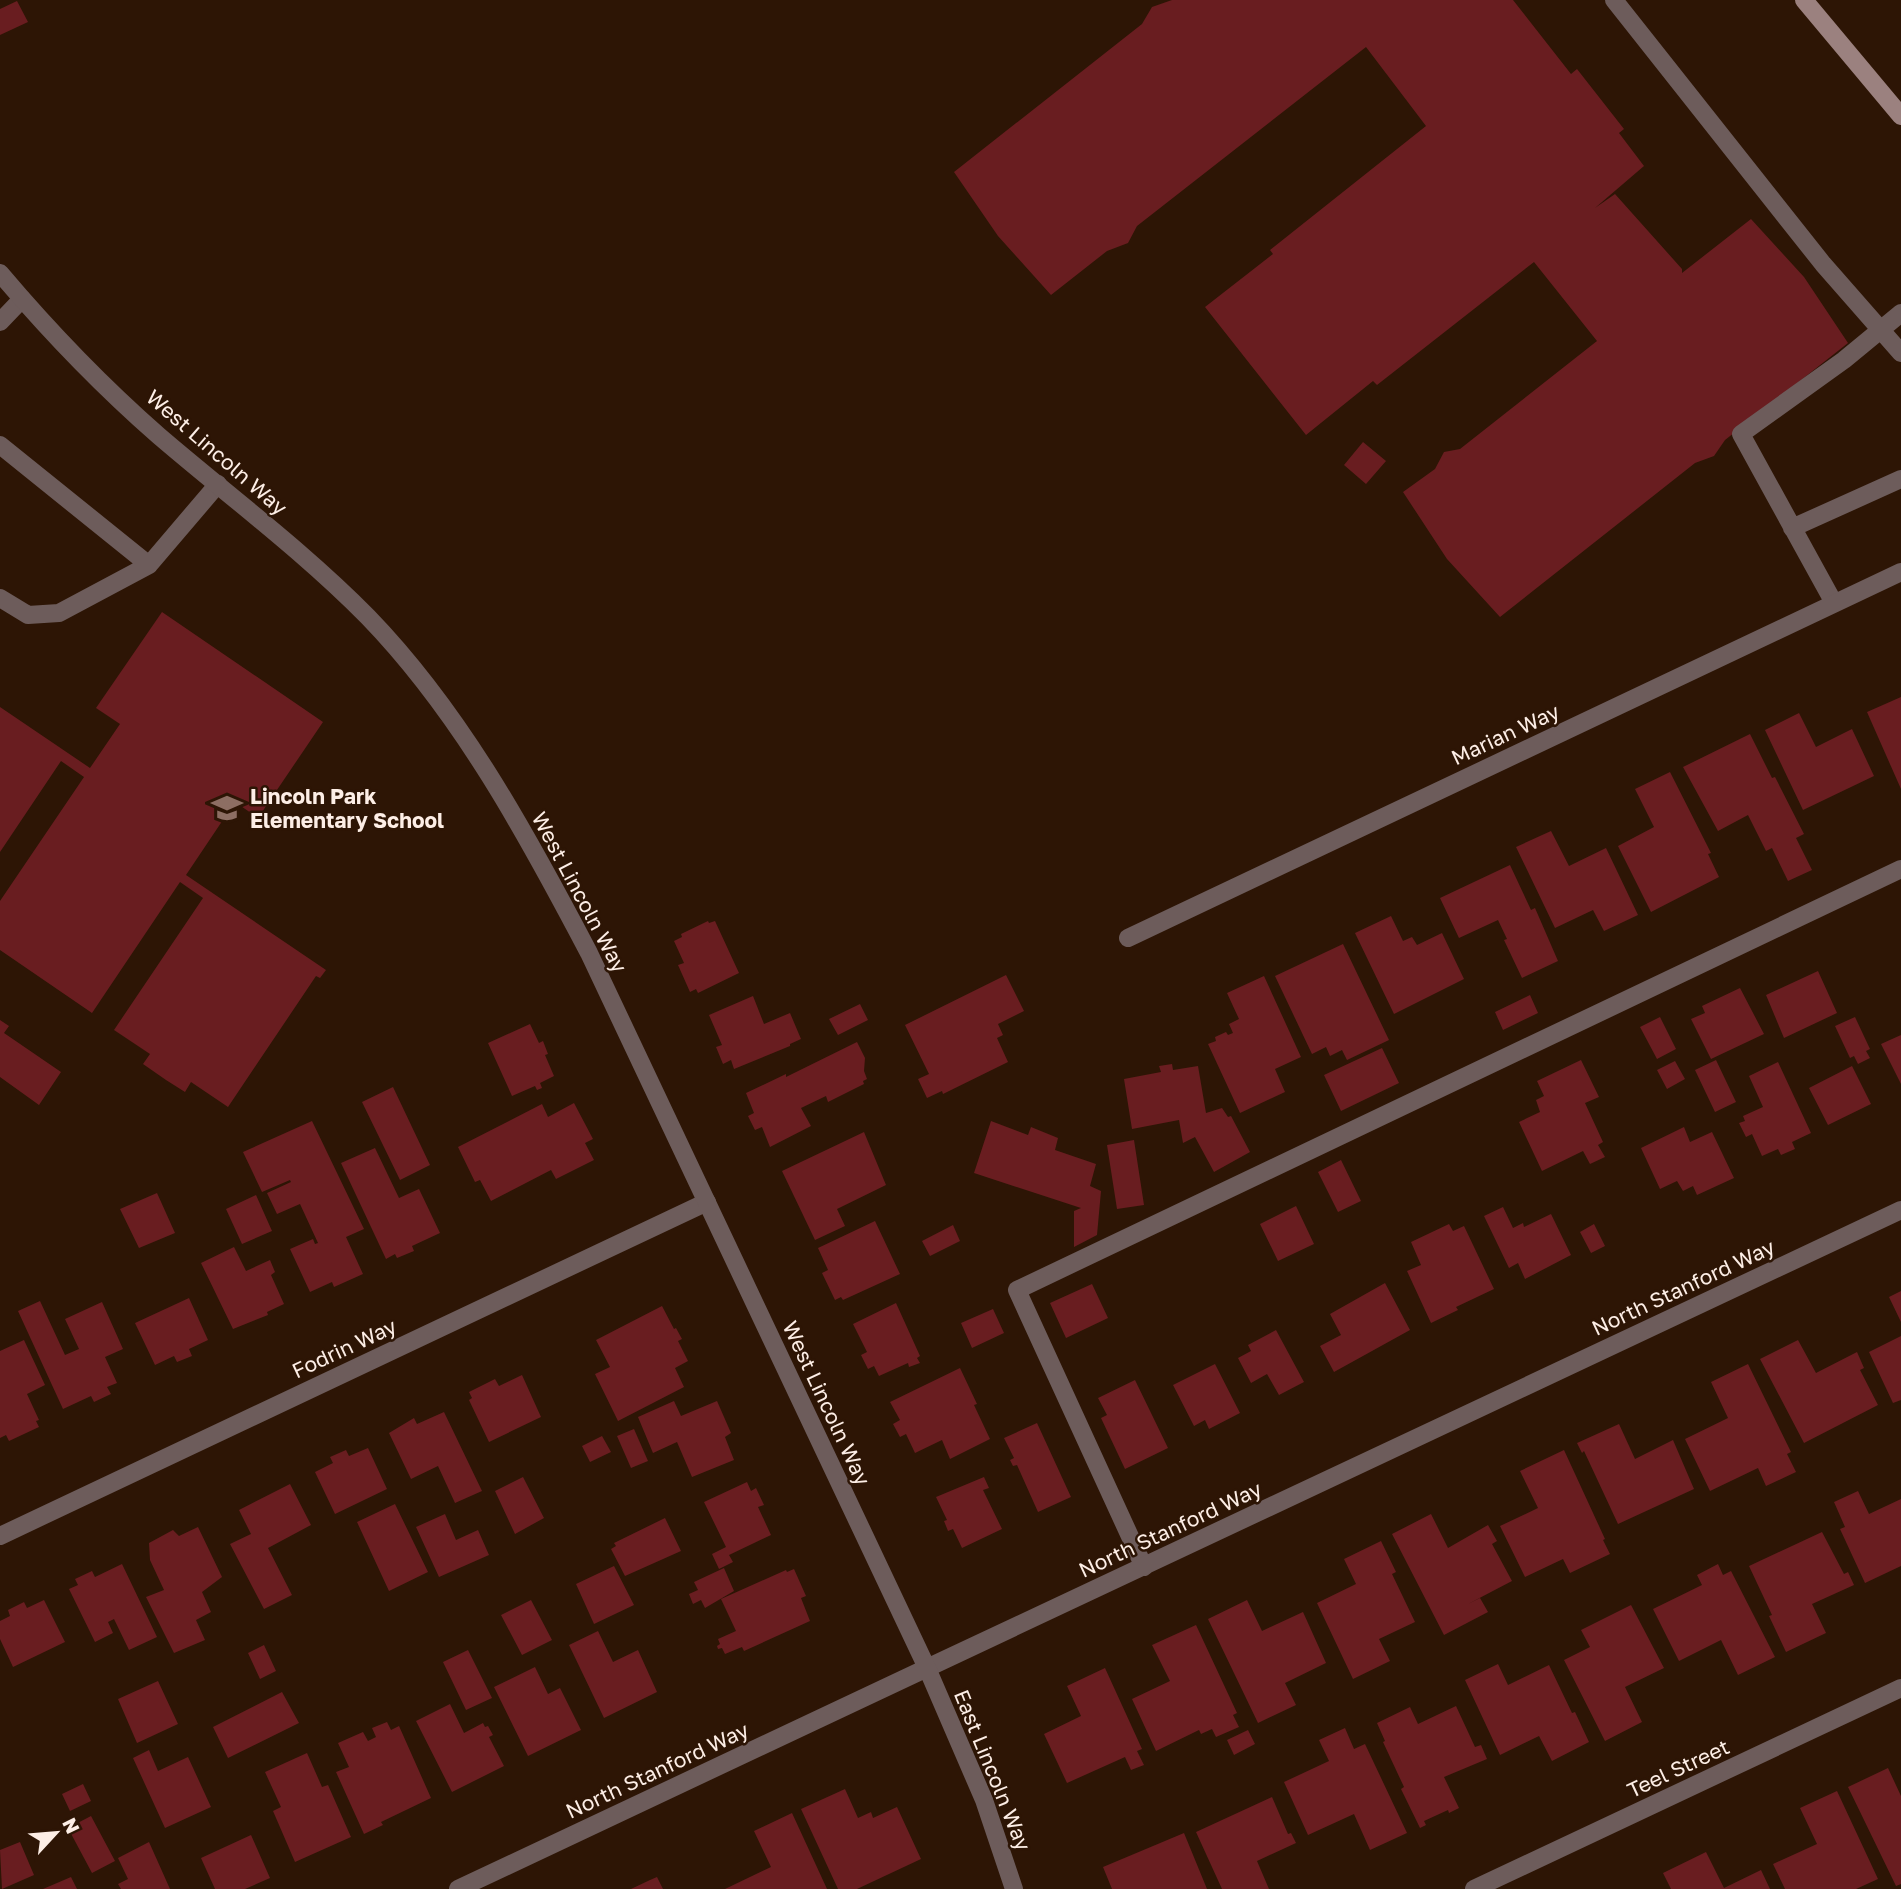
<svg xmlns="http://www.w3.org/2000/svg" width="1901" height="1889" font-family="'Golos Text',sans-serif">
  <style>
    .building { fill: #691d20 }
    .lines { fill: none; stroke-linecap: round; stroke-linejoin: round }
    .service { stroke: #6d5c5b; stroke-width: 18 }
    .minor { stroke: #6d5c5b; stroke-width: 18 }
    .tertiary { stroke: #6d5c5b; stroke-width: 18 }
    .secondary { stroke: #9b817f; stroke-width: 18 }
    .labels { text-anchor: middle; dominant-baseline: central; stroke-width: 5; stroke-linejoin: round; paint-order: stroke }
    .street-label { font-size: 21px; fill: #fdeee6; stroke: #2d1505 }
    .poi-label { font-size: 21px; font-weight: bold; fill: #fdeee6; stroke: #2d1505; text-anchor: start }
  </style>
  <rect width="100%" height="100%" fill="#2d1505"/>
  <path class="building" d="M1172 0H1513L1571 74 1577 69 1624 129 1619 133 1644 166 1595 208 1615 194 1682 269V273L1751 219 1804 277 1848 343 1725 440 1714 456 1695 463 1500 617 1447 559 1403 492 1435 469 1444 452 1460 449 1597 341 1534 262 1377 385 1373 381 1306 435 1205 307 1273 254 1270 250 1426 126 1366 47 1137 226 1128 243 1107 251 1051 295 998 236 954 172 1142 24 1152 7Z
    M17 1 28 22 0 35V9Z
    M1363 442 1386 461 1366 484 1344 465Z
    M162 612 323 722 258 818 235 802 186 875 326 970 320 978 316 976 228 1107 191 1082 185 1092 166 1080 143 1064 150 1054 114 1030 203 898 180 882 92 1013 0 950V901L84 777 61 761 0 852V707L90 768 120 724 96 708Z
    M1901 697V789L1867 712Z
    M1799 713 1816 747 1852 729 1874 776 1803 810 1765 730Z
    M1750 734 1772 778 1775 777 1804 834 1796 838 1812 870 1788 881 1772 848 1766 851 1748 815 1718 831 1683 767Z
    M1670 772 1711 853 1708 854 1719 877 1651 912 1618 846 1654 827 1635 789Z
    M1551 831 1569 866 1606 848 1638 915 1604 931 1593 910 1555 928 1516 847Z
    M1510 865 1531 910 1535 908 1558 961 1522 978 1504 940 1507 939 1498 920 1459 938 1440 898Z
    M1391 916 1403 941 1412 937 1417 945 1442 933 1464 979 1394 1014 1355 933Z
    M708 921 709 923 715 921 739 973 698 993 696 989 690 992 678 965 684 963 674 941 682 937 681 934Z
    M1343 944 1389 1040 1347 1060 1342 1050 1330 1056 1326 1047 1312 1054 1275 976Z
    M1818 971 1837 1013 1784 1038 1766 995Z
    M1006 975 1024 1011 998 1024 1003 1035 997 1038 1008 1062 943 1094 942 1091 927 1098 918 1079 929 1074 905 1025Z
    M1264 976 1301 1057 1275 1069 1285 1092 1240 1113 1208 1044 1216 1041 1215 1037 1226 1032 1228 1035 1233 1033 1229 1024 1239 1019 1227 993Z
    M1740 988 1764 1034 1711 1059 1691 1019 1705 1013 1702 1006Z
    M1530 995 1538 1013 1503 1030 1495 1012Z
    M753 996 764 1024 790 1013 801 1039 790 1044V1046L734 1069 731 1060 723 1064 716 1047 722 1045 709 1015Z
    M860 1004 868 1020 838 1035 829 1019Z
    M1660 1017 1676 1049 1657 1059 1640 1027Z
    M1855 1017 1870 1049 1866 1051 1870 1058 1858 1064 1854 1056 1850 1058 1835 1026Z
    M0 1020 9 1026 4 1033 61 1072 39 1105 0 1077Z
    M530 1024 539 1043 543 1041 548 1054 545 1055 554 1076 540 1083 542 1088 537 1090 535 1086 512 1096 488 1043Z
    M1901 1035V1084L1881 1044Z
    M857 1042 865 1058 864 1071 867 1079 863 1081 864 1084 828 1102 826 1096 801 1108 811 1126 770 1147 762 1127 755 1130 748 1116 754 1113 746 1093 786 1074V1077Z
    M1382 1048 1399 1083 1341 1111 1324 1075Z
    M1581 1060 1599 1097 1585 1103 1603 1142 1598 1145 1605 1157 1590 1164 1583 1151 1542 1171 1519 1122 1540 1112 1536 1100 1544 1096 1537 1081Z
    M1716 1060 1736 1102 1715 1112 1695 1070Z
    M1675 1061 1685 1079 1667 1089 1657 1070Z
    M1778 1062 1811 1133 1792 1142 1795 1149 1781 1155 1778 1149 1762 1156 1752 1134 1746 1137 1739 1123 1745 1121 1743 1116 1763 1107 1749 1076Z
    M1172 1064 1173 1070 1198 1066 1206 1113 1222 1108 1228 1117 1231 1116 1250 1152 1214 1172 1195 1137 1183 1143 1179 1120 1132 1129 1124 1079 1161 1072 1159 1066Z
    M1852 1066 1871 1104 1828 1125 1809 1088Z
    M393 1087 430 1165 400 1180 362 1102Z
    M574 1103 593 1139 585 1143 594 1160 556 1179 551 1170 491 1201 480 1180 475 1182 458 1147 542 1104 548 1117Z
    M312 1121 364 1229 346 1237 363 1274 334 1287 332 1282 310 1292 290 1249 313 1239 315 1244 318 1243 300 1204 277 1214 267 1193 291 1182 290 1180 262 1192 243 1152Z
    M991 1121 1028 1135 1031 1127 1058 1138 1055 1150 1096 1164 1090 1186 1101 1191 1097 1235 1074 1247V1211L1081 1208 974 1173Z
    M1684 1127 1690 1142 1712 1132 1734 1178 1697 1195 1693 1186 1683 1191 1677 1181 1660 1189 1641 1148Z
    M864 1132 886 1185 837 1209 845 1226 815 1240 782 1171Z
    M1134 1140 1144 1205 1117 1209 1107 1145Z
    M375 1148 399 1198 419 1189 440 1233 412 1246 414 1251 397 1258 395 1254 386 1259 341 1163Z
    M1341 1160 1361 1201 1338 1212 1318 1172Z
    M157 1193 175 1233 139 1248 120 1209Z
    M256 1195 272 1231 242 1244 226 1209Z
    M1296 1206 1314 1244 1278 1261 1260 1224Z
    M1503 1207 1513 1228 1523 1223 1524 1227 1551 1214 1571 1255 1525 1279 1518 1263 1509 1268 1484 1216Z
    M875 1221 900 1274 843 1300 841 1297 835 1300 822 1273 828 1270 818 1248Z
    M1449 1224 1453 1231 1464 1226 1494 1289 1456 1307 1458 1310 1431 1323 1407 1271 1421 1265 1411 1242Z
    M1594 1224 1605 1246 1591 1253 1580 1232Z
    M953 1225 960 1241 930 1256 922 1241Z
    M234 1247 246 1271 270 1260 275 1272 271 1275 284 1304 267 1312 268 1315 233 1329 201 1263Z
    M1385 1283 1410 1330 1334 1372 1320 1346 1341 1335 1330 1314Z
    M1092 1284 1108 1318 1066 1338 1050 1303Z
    M1901 1291V1322L1889 1297Z
    M189 1298 208 1340 189 1349 192 1356 177 1362 174 1356 155 1365 135 1323Z
    M40 1301 65 1355 79 1349 65 1319 102 1302 123 1349 105 1357 117 1383 107 1387 111 1394 94 1402 91 1396 63 1409 18 1311Z
    M896 1303 920 1356 917 1358 920 1363 909 1367 908 1363 879 1376 874 1366 868 1369 861 1355 867 1352 853 1324Z
    M662 1306 674 1329 676 1328 682 1339 678 1341 688 1361 675 1368 684 1387 618 1421 595 1374 610 1367 596 1340Z
    M993 1309 1004 1333 972 1348 961 1323Z
    M1276 1330 1304 1382 1279 1395 1267 1374 1251 1383 1238 1358 1251 1351 1248 1345Z
    M1901 1336V1400L1893 1403 1869 1352Z
    M24 1340 45 1385 27 1394 39 1420 36 1421 39 1427 9 1441 6 1435 0 1438V1351Z
    M1798 1340 1816 1373 1857 1352 1864 1368 1860 1370 1878 1405 1804 1443 1760 1359Z
    M1215 1364 1240 1413 1209 1429 1205 1420 1194 1426 1173 1385Z
    M1748 1364 1791 1452 1787 1454 1796 1472 1766 1486 1758 1468 1710 1491 1685 1439 1728 1418 1711 1382Z
    M960 1368 977 1404 974 1405 990 1439 950 1459 942 1440 915 1453 906 1434 900 1437 893 1424 900 1420 890 1402Z
    M522 1375 541 1417 489 1442 469 1400 472 1398 469 1392 495 1379 499 1386Z
    M1135 1380 1168 1448 1125 1469 1101 1418 1107 1415 1098 1398Z
    M674 1401 681 1416 717 1401 731 1433 725 1437 734 1460 692 1477 677 1442 653 1453 638 1417Z
    M444 1412 482 1491 455 1503 438 1466 411 1479 389 1433 414 1418 417 1424Z
    M1037 1423 1071 1497 1038 1512 1017 1465 1013 1466 1010 1460 1014 1458 1004 1438Z
    M1619 1424 1635 1459 1673 1440 1694 1489 1618 1524 1584 1451 1582 1453 1577 1443Z
    M634 1429 648 1461 631 1468 617 1436Z
    M602 1436 611 1452 590 1462 582 1446Z
    M368 1448 387 1489 335 1514 315 1472 333 1463 330 1457 346 1450 349 1456Z
    M1564 1450 1605 1539 1603 1540 1610 1554 1570 1573 1563 1559 1525 1577 1500 1526 1538 1508 1520 1471Z
    M523 1477 544 1518 515 1534 495 1491Z
    M984 1477 989 1488 983 1490 1002 1529 962 1548 953 1529 948 1531 944 1521 947 1520 936 1497Z
    M747 1482 751 1491 756 1488 764 1505 758 1507 771 1535 729 1555 733 1562 719 1569 712 1554 726 1547 704 1502Z
    M290 1484 311 1525 268 1548 292 1595 264 1609 230 1544 251 1534 239 1510Z
    M1858 1491 1869 1514 1901 1499V1566L1865 1583 1840 1529 1845 1527 1834 1502Z
    M395 1504 428 1572 389 1591 357 1522Z
    M445 1514 456 1540 478 1530 489 1555 439 1577 416 1527Z
    M1431 1514 1448 1548 1488 1525 1497 1541 1492 1544 1512 1581 1468 1604 1480 1598 1488 1612 1444 1635 1392 1534Z
    M665 1518 681 1551 625 1576 611 1549 616 1546 614 1543Z
    M198 1527 222 1577 202 1592 211 1612 196 1620 205 1640 174 1653 146 1597 164 1590 150 1560 149 1543 173 1530 179 1536Z
    M1822 1532 1844 1574 1848 1572 1854 1585 1812 1604 1826 1633 1786 1652 1769 1616 1772 1615 1749 1566Z
    M1381 1541 1396 1572 1392 1574 1415 1622 1379 1639 1390 1661 1353 1679 1317 1603 1356 1584 1344 1559Z
    M122 1564 157 1637 129 1650 114 1619 108 1622 113 1633 95 1642 69 1589 78 1585 75 1579 92 1571 95 1577Z
    M1718 1564 1723 1575 1731 1571 1775 1657 1738 1675 1721 1640 1679 1661 1653 1609 1702 1585 1697 1575Z
    M614 1566 634 1605 594 1624 576 1584Z
    M724 1568 734 1591 705 1608 701 1600 693 1604 689 1594 698 1590 694 1582Z
    M794 1569 806 1596 801 1598 810 1621 744 1651 742 1647 725 1654 722 1648 718 1649 717 1646 720 1644 718 1639 736 1631 721 1599 786 1570 787 1572Z
    M44 1600 65 1642 13 1667 0 1639V1621L10 1616 8 1610 24 1602 27 1608Z
    M531 1600 552 1640 522 1655 501 1615Z
    M1247 1600 1262 1631 1303 1612 1326 1663 1285 1683 1296 1705 1258 1723 1208 1619Z
    M1631 1605 1664 1668 1625 1687 1642 1722 1605 1741 1564 1660 1590 1647 1581 1630Z
    M1196 1625 1237 1713 1233 1715 1239 1727 1216 1737 1212 1729 1201 1734 1199 1730 1156 1751 1132 1699 1170 1681 1152 1645Z
    M598 1631 613 1662 638 1650 657 1692 604 1718 569 1645Z
    M264 1645 276 1671 260 1679 248 1653Z
    M468 1650 492 1698 466 1710 443 1662Z
    M1498 1664 1508 1685 1549 1665 1572 1713 1575 1712 1589 1742 1552 1761 1539 1736 1500 1755 1465 1680Z
    M535 1667 548 1694 560 1688 581 1730 528 1756 494 1687Z
    M1105 1668 1142 1749 1137 1751 1144 1765 1131 1770 1125 1757 1067 1783 1044 1734 1081 1716 1067 1686Z
    M158 1681 178 1724 137 1743 118 1699Z
    M282 1692 299 1723 228 1758 213 1727Z
    M450 1704 464 1733 483 1723 485 1727 488 1726 493 1735 489 1737 504 1766 452 1792 416 1721Z
    M1456 1706 1475 1747 1481 1745 1487 1759 1444 1777 1459 1808 1449 1813 1448 1810 1424 1821 1426 1825 1420 1828 1401 1789 1404 1787 1383 1742 1385 1741 1377 1723 1410 1707 1418 1724Z
    M387 1722 391 1730 399 1726 431 1798 381 1822 383 1825 364 1834 336 1772 349 1767 338 1743 363 1732 368 1741 376 1737 372 1728Z
    M1345 1728 1354 1749 1365 1744 1407 1833 1370 1850 1354 1814 1308 1835 1284 1782 1329 1761 1319 1740Z
    M1248 1730 1255 1744 1234 1755 1227 1740Z
    M149 1750 158 1771 188 1757 211 1807 165 1828 133 1758Z
    M307 1753 322 1787 328 1785 351 1837 295 1862 273 1811 281 1807 265 1772Z
    M1888 1768 1901 1796V1884L1896 1886 1848 1787Z
    M83 1784 91 1801 70 1811 62 1794Z
    M845 1789 858 1818 871 1812 873 1818 897 1807 921 1859 857 1889H838L801 1809Z
    M1837 1791 1878 1879 1856 1889H1785L1773 1864 1817 1844 1800 1808Z
    M1272 1797 1288 1834 1291 1833 1296 1843 1257 1861 1269 1889H1222L1196 1832Z
    M792 1813 827 1889H725L771 1867 754 1831Z
    M91 1816 115 1861 92 1873 68 1828Z
    M1184 1833 1207 1889H1112L1103 1867Z
    M251 1835 270 1878 245 1889H215L201 1858Z
    M20 1842 34 1875 2 1889 0 1850Z
    M149 1842 170 1889H121L118 1884 128 1879 118 1858Z
    M1706 1852 1724 1888 1761 1870 1770 1889H1671L1663 1873Z
    M71 1877 77 1889H43Z
    M657 1877 663 1889H631L650 1880Z"/>
  <g class="lines">
    <path class="service" d="M1614 0 1823 264 1901 353
      M0 322 22 299
      M0 445 149 565 59 613 28 615 0 598
      M1792 528 1901 479
      M149 565 218 484
      M1834 603 1741 434 1844 360 1901 313
      M1144 1567 1017 1290 1901 869"/>
    <path class="minor" d="M1128 938 1901 572
      M0 1536 707 1202
      M927 1668 1901 1210
      M1474 1889 1901 1688"/>
    <path class="tertiary" d="M0 273C49 331 102 386 159 436 229 496 303 551 368 617 461 713 527 835 589 953L927 1668 984 1800 1014 1889
      M458 1889 927 1668"/>
    <path class="secondary" d="M1804 0 1901 116"/>
  </g>
  <defs>
    <symbol id="school-bare" viewBox="-9 -9 18 18"><path d="M0-5L7-2L0 1L-7-2ZM-4 1L0 2.5L4 1V4Q0 6-4 4Z" fill="#8d6e63" stroke="#2d1505" stroke-width="2.5" paint-order="stroke"/></symbol>
  </defs>
  <g fill-rule="evenodd">
    <use href="#school-bare" x="205" y="786" width="44" height="44"/>
  </g>
  <g class="labels">
    <g class="street-label">
      <text transform="translate(217 452) rotate(41)">West Lincoln Way</text>
      <text transform="translate(1505 734) rotate(-25)">Marian Way</text>
      <text transform="translate(580 892) rotate(62)">West Lincoln Way</text>
      <text transform="translate(1683 1287) rotate(-25)">North Stanford Way</text>
      <text transform="translate(344 1348) rotate(-25)">Fodrin Way</text>
      <text transform="translate(827 1403) rotate(65)">West Lincoln Way</text>
      <text transform="translate(1170 1529) rotate(-25)">North Stanford Way</text>
      <text transform="translate(1678 1768) rotate(-25)">Teel Street</text>
      <text transform="translate(657 1770) rotate(-25)">North Stanford Way</text>
      <text transform="translate(993 1770) rotate(68)">East Lincoln Way</text>
    </g>
    <g class="poi-label">
      <text x="250" y="796">Lincoln Park<tspan x="250" dy="24">Elementary School</tspan></text>
    </g>
  </g>
  <g transform="translate(56 1833) rotate(64)" stroke="#2d1505" stroke-width="5" paint-order="stroke">
  <path d="M0-5L12 26L0 18L-12 26Z" fill="#fdeee6"/>
  <text y="-10" font-size="19" font-weight="bold" text-anchor="middle" fill="#fdeee6">N</text>
  </g>
</svg>
